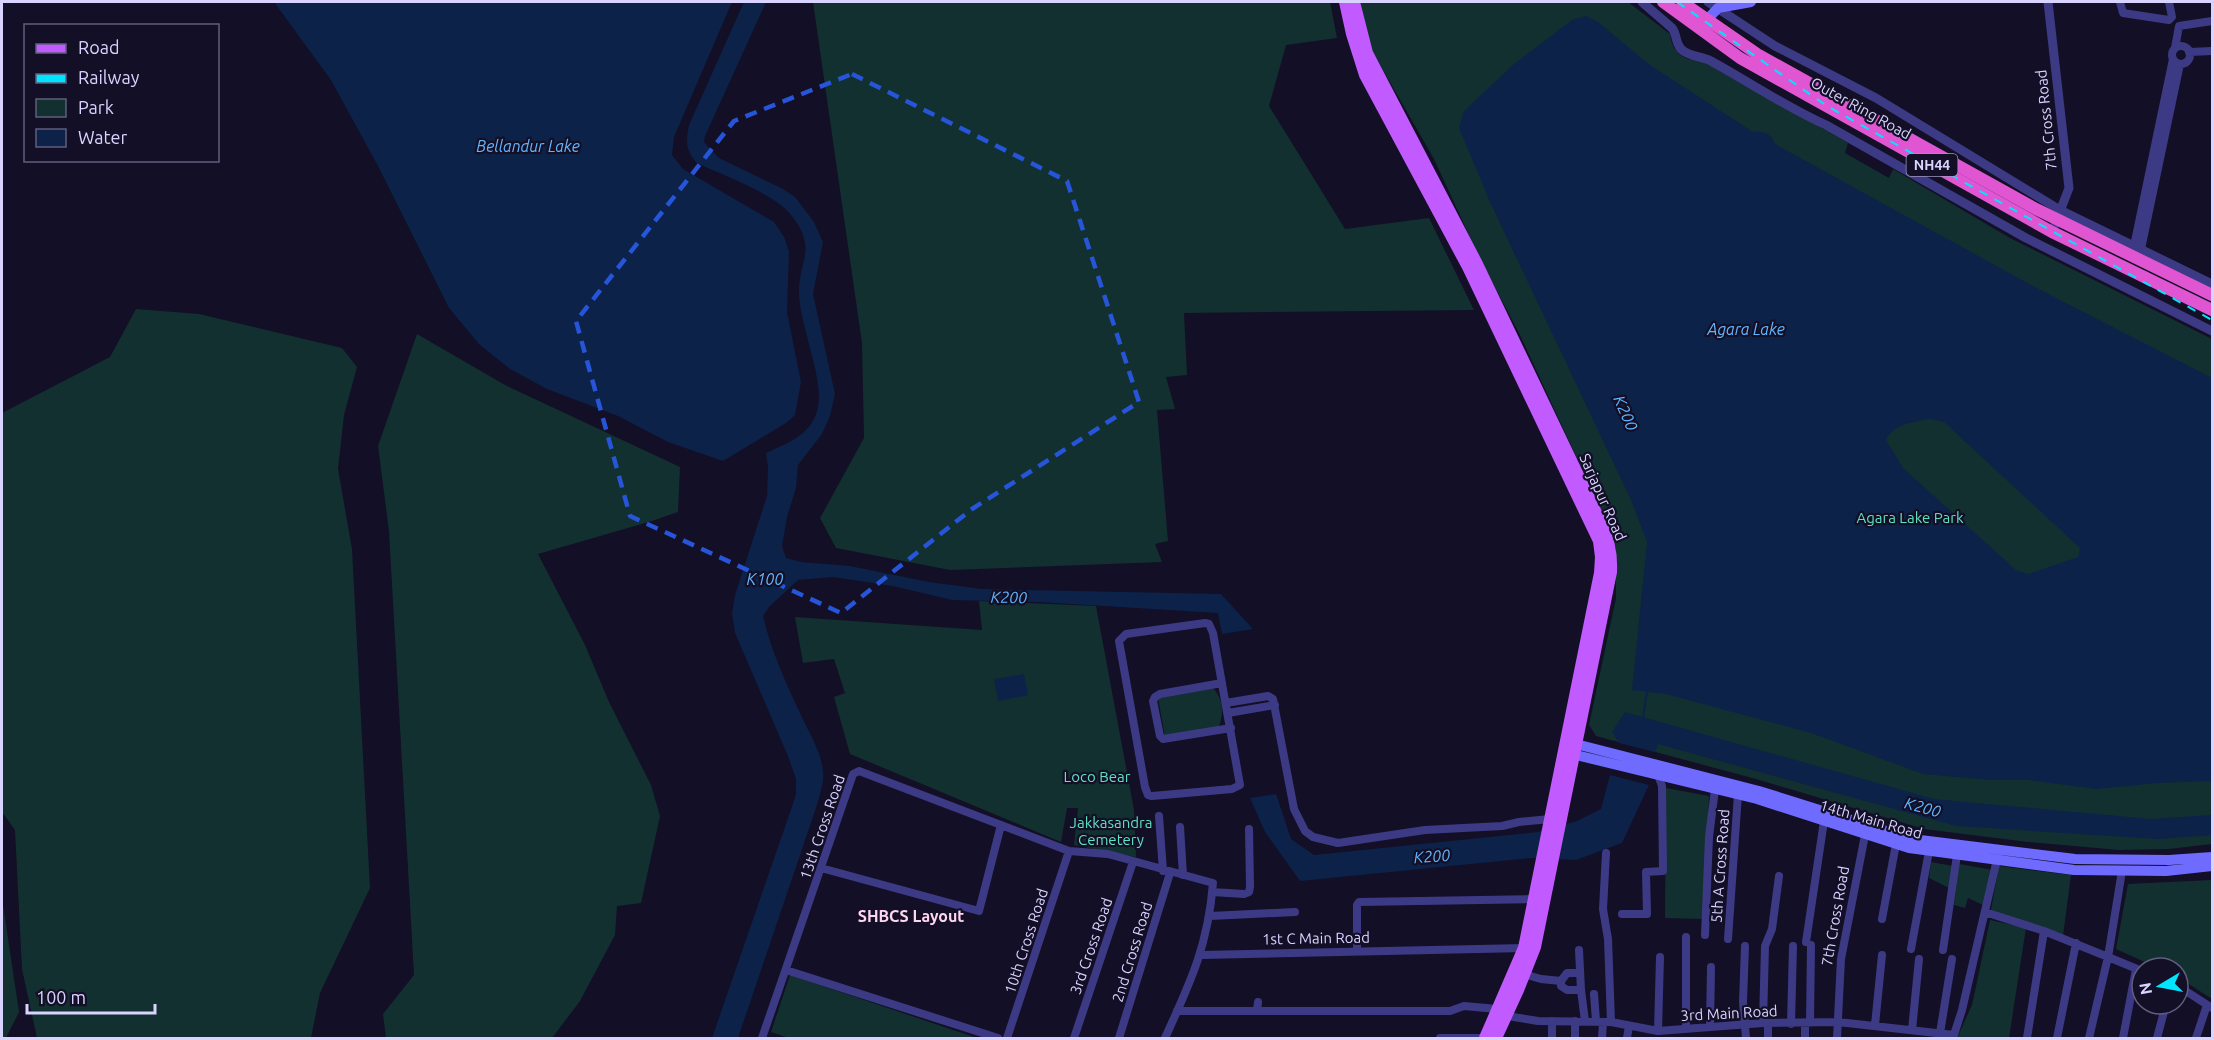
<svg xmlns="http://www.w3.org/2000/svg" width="2214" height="1040" font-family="Ubuntu,sans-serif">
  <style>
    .green { fill: #12302f }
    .water { fill: #0c2248; fill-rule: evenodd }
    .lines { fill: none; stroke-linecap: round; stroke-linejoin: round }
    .stream { stroke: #0c2248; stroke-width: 2 }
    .minor { stroke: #3d3a85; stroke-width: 8 }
    .tertiary { stroke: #3d3a85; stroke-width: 9 }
    .secondary { stroke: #6f6bff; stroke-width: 10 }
    .primary { stroke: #c25bff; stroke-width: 12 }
    .trunk { stroke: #e055d1; stroke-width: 12 }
    .rail { stroke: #00e5ff; stroke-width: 2; stroke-dasharray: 9 8; stroke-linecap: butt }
    .marked { fill: none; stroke: #2655da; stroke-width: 4.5; stroke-dasharray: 12 8; stroke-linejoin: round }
    .labels { text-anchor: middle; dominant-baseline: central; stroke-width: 4.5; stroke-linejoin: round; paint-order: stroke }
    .shield { fill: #130f26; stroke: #9e99be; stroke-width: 1.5 }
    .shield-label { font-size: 14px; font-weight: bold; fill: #d9d4ff }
    .street-label { font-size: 15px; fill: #d9d4ff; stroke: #130f26 }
    .park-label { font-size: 15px; fill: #5fe0c0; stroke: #130f26 }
    .water-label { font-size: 16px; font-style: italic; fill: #62b6ff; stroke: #130f26 }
    .neighbourhood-label { font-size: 16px; font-weight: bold; fill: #ffd6f0; stroke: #130f26 }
  </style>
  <rect width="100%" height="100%" fill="#130f26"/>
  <path class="green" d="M813 2H1330L1337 38 1286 45 1269 106 1345 229 1429 218 1474 310 1184 313 1187 375 1166 377 1175 409 1157 410 1168 541 1155 544 1162 562 950 570 836 548 820 518 864 438 862 343Z
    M1360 2H1628L1670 34C1672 54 1686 62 1705 61L1848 143 1845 153 1889 178 1893 169 2010 238 2212 339V844L2169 849 2119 850 2028 842 1924 829 1756 779 1596 736 1589 725 1616 598V549L1612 534 1520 335 1479 257 1434 159 1372 51Z
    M136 309 199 314 342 348 357 367 344 415 338 469 352 549 370 888 320 993 311 1038H37L22 969 15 830 2 812V413L110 357Z
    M417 334 505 385 680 467 678 512 652 521 538 554 585 645 609 702 651 785 660 816 641 903 617 906 615 935 580 1001 552 1038H386L383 1014 414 975 389 531 378 446Z
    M979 601 1096 606 1134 810 1136 857 1074 845 1078 808H1067L1061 842 850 754 834 697 845 693 834 659 803 663 795 617 982 630Z
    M1213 688C1224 700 1224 714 1218 729L1165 737 1158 698Z
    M1666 788 1709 796 1703 919 1665 918Z
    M1931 862 1953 866 1949 888 1929 878Z
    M1959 864 1993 870 1983 905 1968 898 1965 908 1954 905Z
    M1999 866 2071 875 2063 936 1991 910Z
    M2212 880V999L2178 977V968H2158L2116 949 2128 884Z
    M2 898 19 1012 6 1038H2Z
    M1990 920 2026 928 2009 1038H1957L1972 1005Z
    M790 975 977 1038H789L771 1032Z"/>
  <path class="water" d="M274 2H732L674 137 672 155 683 169 774 222 784 237 789 252 787 312 801 382 795 415 786 423 723 461 668 442 618 416 547 389 510 369 479 344 449 308 378 166 331 80Z
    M744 2H766L705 136 704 142 719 158 783 189 795 197 814 222 823 242 813 294 835 394 830 416 822 434 798 465 796 488 787 517 782 546 786 558 801 562 850 566 929 582 982 589 1221 594 1253 629 1222 634 1218 613 1038 602 952 600 893 586 833 577 798 580 769 607 763 616C771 650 785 681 800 713 808 731 823 754 823 774 824 783 820 793 818 802L738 1038H712L796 795V779L788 756 735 633 732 613 735 595 767 496 768 467 766 453C787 443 810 436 817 411 826 382 800 328 799 294 798 261 818 250 792 216 774 193 724 176 697 163 685 150 686 141 689 125Z
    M1586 16 1598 22 1650 65 1753 132C1764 131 1771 133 1775 144L2031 285 2212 378V781L2157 783 2096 789 2028 780H1991L1923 774 1811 733 1666 694 1632 690 1647 542 1631 500 1490 202 1459 128 1464 111 1514 64 1572 20ZM1931 419 1944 422 2080 548 2078 557 2028 574 2016 570 1903 468 1886 440C1894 423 1914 422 1931 419Z
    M1024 674 1028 695 998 701 994 679Z
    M1625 712 1934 799 2151 819 2212 815V835L2158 839 1956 826 1658 744 1655 752 1619 743 1612 732Z
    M1610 775 1649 785 1622 843 1576 860 1532 858 1300 881 1265 832 1250 798 1276 794 1291 839 1314 855 1538 832 1577 821 1601 809Z"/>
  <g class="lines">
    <path class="stream" d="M1643 718 1647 691"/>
    <path class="minor" d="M2120 2 2123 13 2169 20 2172 17 2169 2
      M2172 55a9 9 0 1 1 18 0a9 9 0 1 1-18 0Z
      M2175 48 2179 26 2212 21
      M2189 52 2212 51
      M2134 246 2173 59
      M2141 249 2180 64
      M1205 623 1209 624 1213 633 1240 785 1232 789 1152 796 1148 795 1145 787 1119 641 1126 634Z
      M1222 683 1160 694 1155 697 1153 701 1160 736 1163 739 1231 728
      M1226 703 1268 696 1273 699 1294 809 1305 831 1313 837 1338 843 1425 830 1502 826 1519 822 1550 819
      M1228 713 1275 705
      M1159 816 1163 871
      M1180 827 1183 875
      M1606 853 1603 909 1608 939 1611 1022
      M821 868 979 911 1001 825
      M2122 871 2108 957 2142 971
      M1212 892 1244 894 1249 892 1250 887 1249 829
      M1985 912 2044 931 2108 957 2089 1038
      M1622 914H1647L1646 872 1663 871 1662 786 1658 775
      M1210 916 1295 912
      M1882 919 1896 844
      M1705 935 1709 837 1715 789
      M1728 939 1738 794
      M1806 942 1824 821
      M1745 946 1743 1002 1746 1038
      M1911 949 1929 851
      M1579 950 1581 990
      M1943 950 1957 855
      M1357 951V905L1359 902 1534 899
      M1201 955 1524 948
      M786 970 998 1038
      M1524 974 1541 979 1561 981V986L1567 990H1581L1585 1021
      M1561 981 1567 973H1580
      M2178 986 2212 1008
      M1594 994 1596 1021
      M1177 1011H1450L1464 1006 1497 1009
      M1257 1011 1258 1002
      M1507 1016 1538 1021 1611 1022 1658 1031 1763 1023 1838 1022 1954 1035
      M1552 1021V1038
      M1575 1021V1038
      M1763 1023 1765 946 1772 929 1779 876
      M1768 1023V1038
      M1805 1023V1038
      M1810 1023 1811 945
      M1791 1024 1793 946
      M1875 1025 1882 955
      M1710 1027 1711 967
      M1686 1029V937
      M1912 1030 1919 959
      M1658 1031 1660 957
      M1940 1033 1952 959
      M762 1038 851 780 853 774 859 771 1069 851 1108 854 1213 883C1208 946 1190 983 1165 1038
      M1007 1038 1069 851
      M1074 1038 1133 862
      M1119 1038 1170 873
      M1440 1038H1485
      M1602 1038 1603 1022
      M1627 1038 1629 1026
      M1837 1038 1841 959 1865 835
      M1953 1038 1962 1010 1998 855
      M2027 1038 2044 931
      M2057 1038 2076 943
      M2123 1038 2136 969
      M2157 1038 2166 1004
      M2196 1038 2207 1005"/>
    <path class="tertiary" d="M1642 2 1672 28C1677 34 1675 42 1681 49 1689 57 1701 56 1711 61 1749 82 1786 107 1826 125L2026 238 2212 331
      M1708 2 1775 46 1876 98 2060 210 2212 284
      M2048 2 2069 188 2052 232"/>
    <path class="secondary" d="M1703 24 1718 8 1751 2
      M1568 742 1759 791 1912 839 2075 859 2169 860 2212 857
      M1568 753 1757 799 1909 848 2074 870 2166 871 2212 866"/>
    <path class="primary" d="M1345 2 1352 34 1365 75 1468 267 1599 541 1601 557 1600 573 1524 948 1485 1038
      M1354 2 1367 53 1477 264 1600 521C1608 538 1612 552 1611 572L1535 947 1518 990 1496 1038"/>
    <path class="trunk" d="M1663 2 1740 58 2052 232 2212 310
      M1682 2 1757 54 2036 209 2212 295"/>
    <path class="rail" d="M1677 2 1827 106 2212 320"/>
  </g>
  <path class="marked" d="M852 74 1067 181 1139 402 972 509 841 613 630 516 576 321 734 121Z"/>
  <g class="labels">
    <rect class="shield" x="1906.5" y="154" width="51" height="22" rx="4.5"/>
    <g class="shield-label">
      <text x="1932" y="165">NH44</text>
    </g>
    <g class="street-label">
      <text transform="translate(1861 108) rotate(29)">Outer Ring Road</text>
      <text transform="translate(2046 120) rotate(-96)">7th Cross Road</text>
      <text transform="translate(1603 497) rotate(66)">Sarjapur Road</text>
      <text transform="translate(1871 819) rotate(16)">14th Main Road</text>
      <text transform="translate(822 827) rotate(-71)">13th Cross Road</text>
      <text transform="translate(1720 866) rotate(-86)">5th A Cross Road</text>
      <text transform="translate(1835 916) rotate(-80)">7th Cross Road</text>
      <text transform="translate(1316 938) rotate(-1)">1st C Main Road</text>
      <text transform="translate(1026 941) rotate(-72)">10th Cross Road</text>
      <text transform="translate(1091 946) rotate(-71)">3rd Cross Road</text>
      <text transform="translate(1132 952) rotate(-73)">2nd Cross Road</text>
      <text transform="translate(1729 1013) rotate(-3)">3rd Main Road</text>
    </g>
    <g class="park-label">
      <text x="1910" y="517">Agara Lake Park</text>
      <text x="1097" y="776">Loco Bear</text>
      <text x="1111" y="822">Jakkasandra<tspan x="1111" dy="17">Cemetery</tspan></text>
    </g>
    <g class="water-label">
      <text x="528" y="146">Bellandur Lake</text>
      <text x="1746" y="329">Agara Lake</text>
      <text transform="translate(1626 413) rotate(66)">K200</text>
      <text x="765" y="579">K100</text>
      <text transform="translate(1009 597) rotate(1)">K200</text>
      <text transform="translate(1923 807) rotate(15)">K200</text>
      <text transform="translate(1432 856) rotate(-4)">K200</text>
    </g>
    <g class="neighbourhood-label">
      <text x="911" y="916">SHBCS Layout</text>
    </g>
  </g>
  <rect width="2214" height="1040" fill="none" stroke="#d9d4ff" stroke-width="6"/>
  <rect x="24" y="24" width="195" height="138" fill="#130f26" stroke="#625e7d" stroke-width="1.5"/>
  <rect x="36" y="44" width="30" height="9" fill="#c25bff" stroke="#625e7d" stroke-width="1.5"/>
  <text x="78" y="54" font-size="18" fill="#d9d4ff">Road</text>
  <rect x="36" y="74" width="30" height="9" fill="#00e5ff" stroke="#625e7d" stroke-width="1.5"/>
  <text x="78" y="84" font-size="18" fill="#d9d4ff">Railway</text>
  <rect x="36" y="99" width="30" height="18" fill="#12302f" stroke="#625e7d" stroke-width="1.5"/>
  <text x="78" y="114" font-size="18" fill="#d9d4ff">Park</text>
  <rect x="36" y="129" width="30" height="18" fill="#0c2248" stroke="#625e7d" stroke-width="1.5"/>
  <text x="78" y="144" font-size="18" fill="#d9d4ff">Water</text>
  <g transform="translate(2160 986) rotate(260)"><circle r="28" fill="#130f26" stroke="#625e7d" stroke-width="1.5"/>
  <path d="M0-4.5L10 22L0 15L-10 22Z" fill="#00e5ff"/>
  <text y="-9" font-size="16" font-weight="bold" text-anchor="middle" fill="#d9d4ff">N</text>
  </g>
  <path d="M27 1004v9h128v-9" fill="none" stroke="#d9d4ff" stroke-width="3"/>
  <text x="36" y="1004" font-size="18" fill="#d9d4ff" stroke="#130f26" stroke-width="4.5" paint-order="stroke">100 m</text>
</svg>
